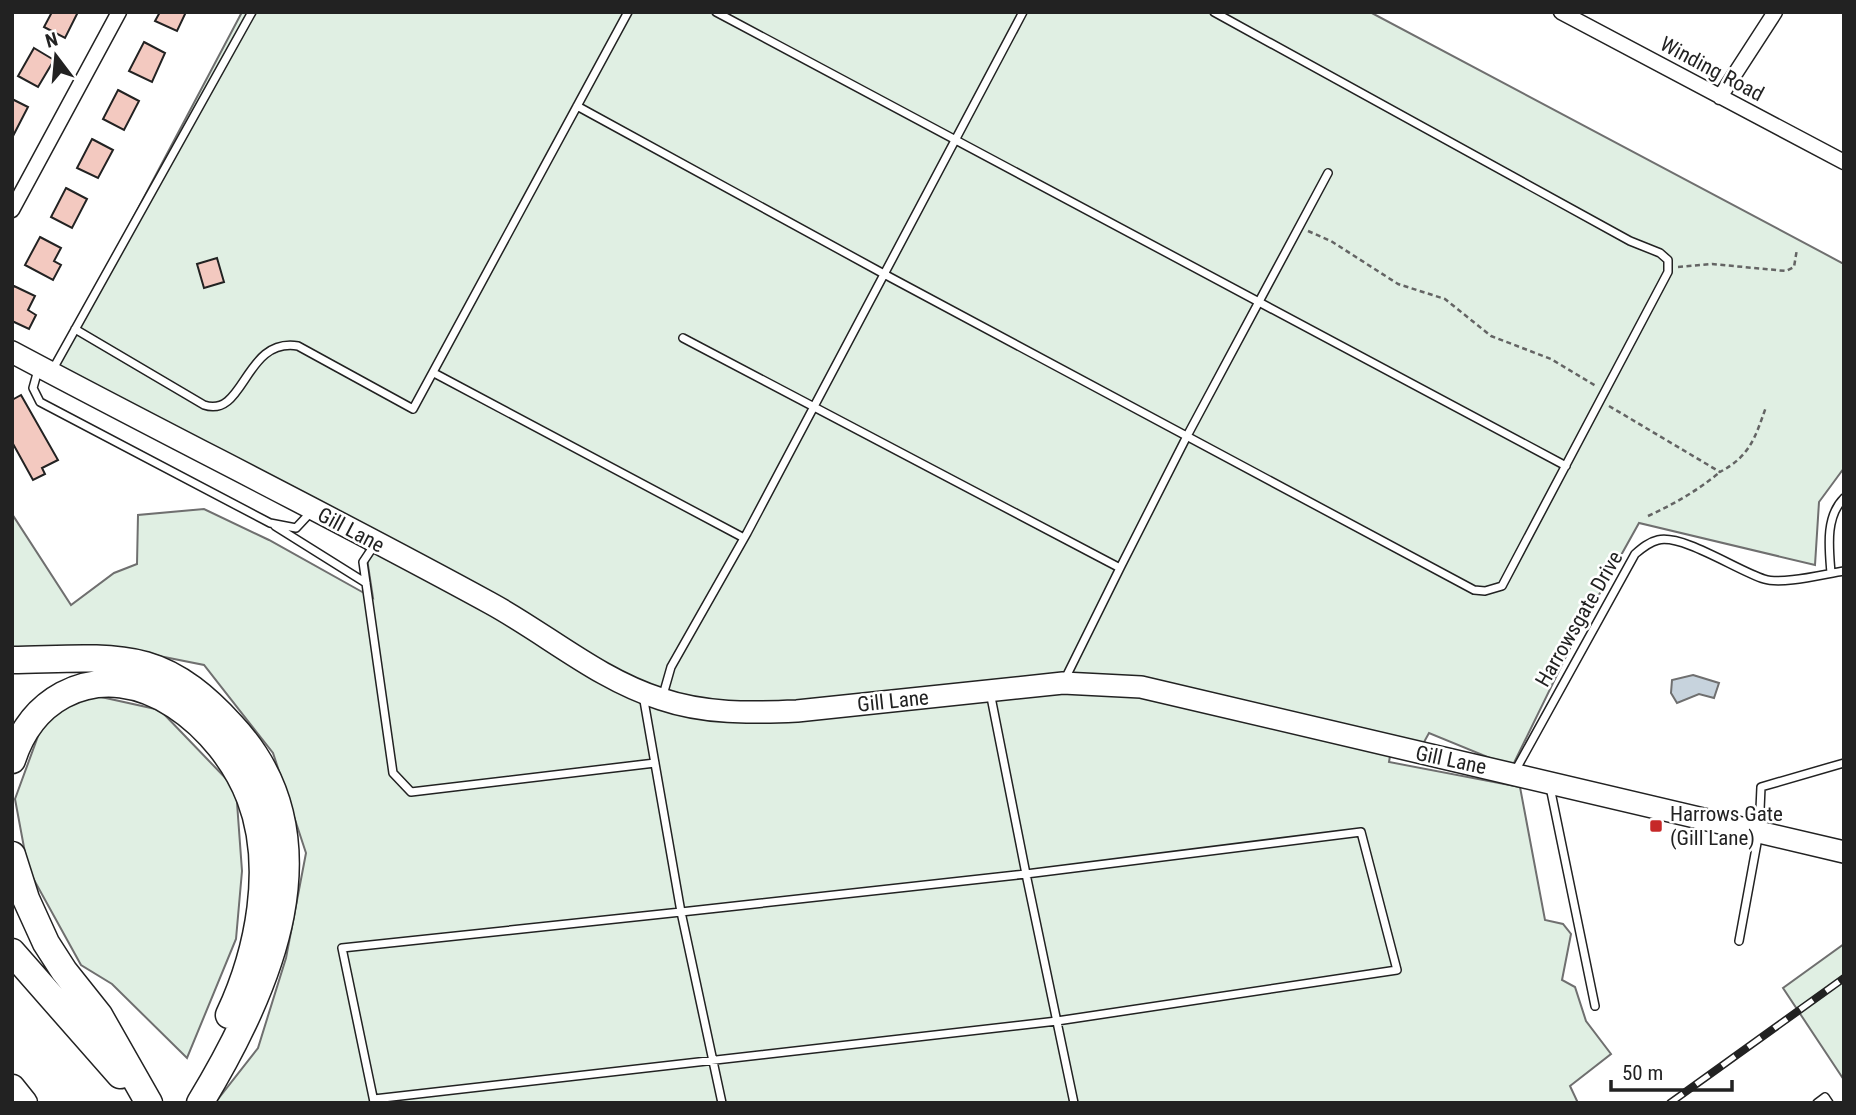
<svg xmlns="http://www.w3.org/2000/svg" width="1856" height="1115" font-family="'Roboto Condensed',sans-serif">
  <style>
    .green { fill: #e0efe3; stroke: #6f6f6f; stroke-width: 2 }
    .water { fill: #c7d3dd; stroke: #6f6f6f; stroke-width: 2 }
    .building { fill: #f3c9c0; stroke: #222; stroke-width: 2 }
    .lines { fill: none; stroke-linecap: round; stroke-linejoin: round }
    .lane-casing { stroke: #222; stroke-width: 10 }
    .street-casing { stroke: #222; stroke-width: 17 }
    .secondary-casing { stroke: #222; stroke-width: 24 }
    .highway-casing { stroke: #222; stroke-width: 29 }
    .path { stroke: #646464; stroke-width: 2.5; stroke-dasharray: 5 3.5; stroke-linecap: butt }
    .lane { stroke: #fff; stroke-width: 7 }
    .street { stroke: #fff; stroke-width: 14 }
    .secondary { stroke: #fff; stroke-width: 21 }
    .highway { stroke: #fff; stroke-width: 26 }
    .rail-casing { stroke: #222; stroke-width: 8 }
    .rail { stroke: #fff; stroke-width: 5; stroke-dasharray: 16; stroke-linecap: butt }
    .poi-dot { fill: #c62828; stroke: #fff; stroke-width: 2.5 }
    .labels { text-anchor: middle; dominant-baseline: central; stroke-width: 5; stroke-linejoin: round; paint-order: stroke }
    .street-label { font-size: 21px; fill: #222; stroke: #fff }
    .poi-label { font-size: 21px; fill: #222; stroke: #fff; text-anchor: start }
  </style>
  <rect width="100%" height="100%" fill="#fff"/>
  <path class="green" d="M242 12H1370L1844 264V468L1819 502 1815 565 1639 523 1576 636 1512 767 1429 733 1418 753 1391 750 1389 762 1520 787 1545 920 1563 924 1571 934 1562 980 1575 987 1586 1021 1611 1054 1570 1086 1578 1103H215L258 1048 286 958 306 853 273 753 204 665 114 647 12 649V514L71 605 114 573 137 564 138 515 204 509 269 540 373 598 364 539 51 373Z
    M92 695 160 710 236 789 242 871 236 939 187 1058 112 984 81 965 28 869 15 799 45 717Z
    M1844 944V1080L1783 988Z"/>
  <path class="water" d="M1693 675 1719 683 1714 698 1699 694 1677 703 1671 693 1672 680Z"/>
  <path class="building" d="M52 12H78L65 38 44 27Z
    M160 12H186L177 31 155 21Z
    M144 42 165 53 152 82 129 71Z
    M34 48 54 60 38 87 18 76Z
    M118 90 139 101 124 130 103 119Z
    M12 99 28 107 13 136 12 135Z
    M92 139 113 150 98 178 77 168Z
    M66 188 87 199 72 228 51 217Z
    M40 237 61 248 54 261 61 265 53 280 25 265Z
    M217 258 224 282 204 288 197 264Z
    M14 286 35 296 28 310 36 315 29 329 12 321V290Z
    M21 395 58 460 42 468 45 474 33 480 12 442V400Z"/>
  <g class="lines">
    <defs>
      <path id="lane" d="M716 12 1566 466
        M577 106 884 274 1474 590 1485 591 1502 586 1668 272V260L1660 253 1630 241 1214 12
        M75 329 204 405C245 419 244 337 298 346L413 409 628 12
        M683 338 1120 568 1064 681
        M53 369 252 12
        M38 370 33 388 40 402 270 523 296 528 311 512
        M434 373 744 538
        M275 526 366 583
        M375 544 363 562 393 773 411 792 655 763
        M1120 568 1187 436 1328 173
        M1831 573C1829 548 1825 517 1844 498
        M663 695 671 667 747 533 1023 12
        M1514 773 1635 554C1642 548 1649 542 1658 540 1683 534 1738 571 1764 579 1782 585 1824 574 1844 571
        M1550 787 1595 1006
        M1739 941 1759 832 1761 787 1844 763
        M374 1099 1057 1021 1397 970 1361 832 1026 874 990 692
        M374 1102 342 948 681 912 643 695
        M722 1103 681 912 1026 874 1074 1103
        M1817 1103 1825 1097 1829 1103"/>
      <path id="street" d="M1561 12 1844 162
        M1720 97 1775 12
        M12 210 119 12"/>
      <path id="secondary" d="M12 352C171 437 333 517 490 603 547 634 598 679 661 699 705 714 750 713 797 711L1063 683 1141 687 1844 852"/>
      <path id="highway" d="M12 660C55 660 103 654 145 665 180 675 207 699 231 725 337 838 268 991 200 1103
        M12 760C21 732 37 709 63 695 140 655 223 728 250 798 276 866 259 951 229 1015
        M12 855 26 899 46 943 64 971 99 1015 149 1103
        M12 952 120 1075
        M12 1088 24 1103"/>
    </defs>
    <use href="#lane" class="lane-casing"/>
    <use href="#street" class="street-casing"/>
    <use href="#secondary" class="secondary-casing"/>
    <use href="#highway" class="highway-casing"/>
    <path class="path" d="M1308 231 1331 241 1398 284 1445 299 1491 336 1551 359 1596 386
      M1678 267 1712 264 1786 271 1794 267 1797 249
      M1609 406 1720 472C1750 456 1755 438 1766 407
      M1648 516C1674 504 1697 491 1720 472"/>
    <use href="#lane" class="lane"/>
    <use href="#street" class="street"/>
    <use href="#secondary" class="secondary"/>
    <use href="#highway" class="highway"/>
    <defs>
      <path id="rail" d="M1670 1103 1844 978"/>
    </defs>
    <use href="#rail" class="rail-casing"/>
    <use href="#rail" class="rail"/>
  </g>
  <rect class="poi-dot" x="1649" y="819" width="14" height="14" rx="3.5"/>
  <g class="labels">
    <g class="street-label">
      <text transform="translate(1712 69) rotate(28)">Winding Road</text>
      <text transform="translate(351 530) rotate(28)">Gill Lane</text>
      <text transform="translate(1579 619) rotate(-60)">Harrowsgate Drive</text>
      <text transform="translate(893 701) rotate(-6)">Gill Lane</text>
      <text transform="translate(1451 760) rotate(12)">Gill Lane</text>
    </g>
    <g class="poi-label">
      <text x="1670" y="814">Harrows Gate<tspan x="1670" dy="24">(Gill Lane)</tspan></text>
    </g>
  </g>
  <rect width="1856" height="1115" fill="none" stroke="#222222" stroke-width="28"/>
  <g transform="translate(56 56) rotate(344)" stroke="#ffffff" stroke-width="5" paint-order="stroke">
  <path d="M0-5L12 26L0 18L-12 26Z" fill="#222222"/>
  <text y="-10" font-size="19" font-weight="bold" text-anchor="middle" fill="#222222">N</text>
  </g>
  <path d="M1611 1080v10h121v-10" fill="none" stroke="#222222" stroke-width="3.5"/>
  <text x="1622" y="1080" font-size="21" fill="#222222" stroke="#ffffff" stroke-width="5" paint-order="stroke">50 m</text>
</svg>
